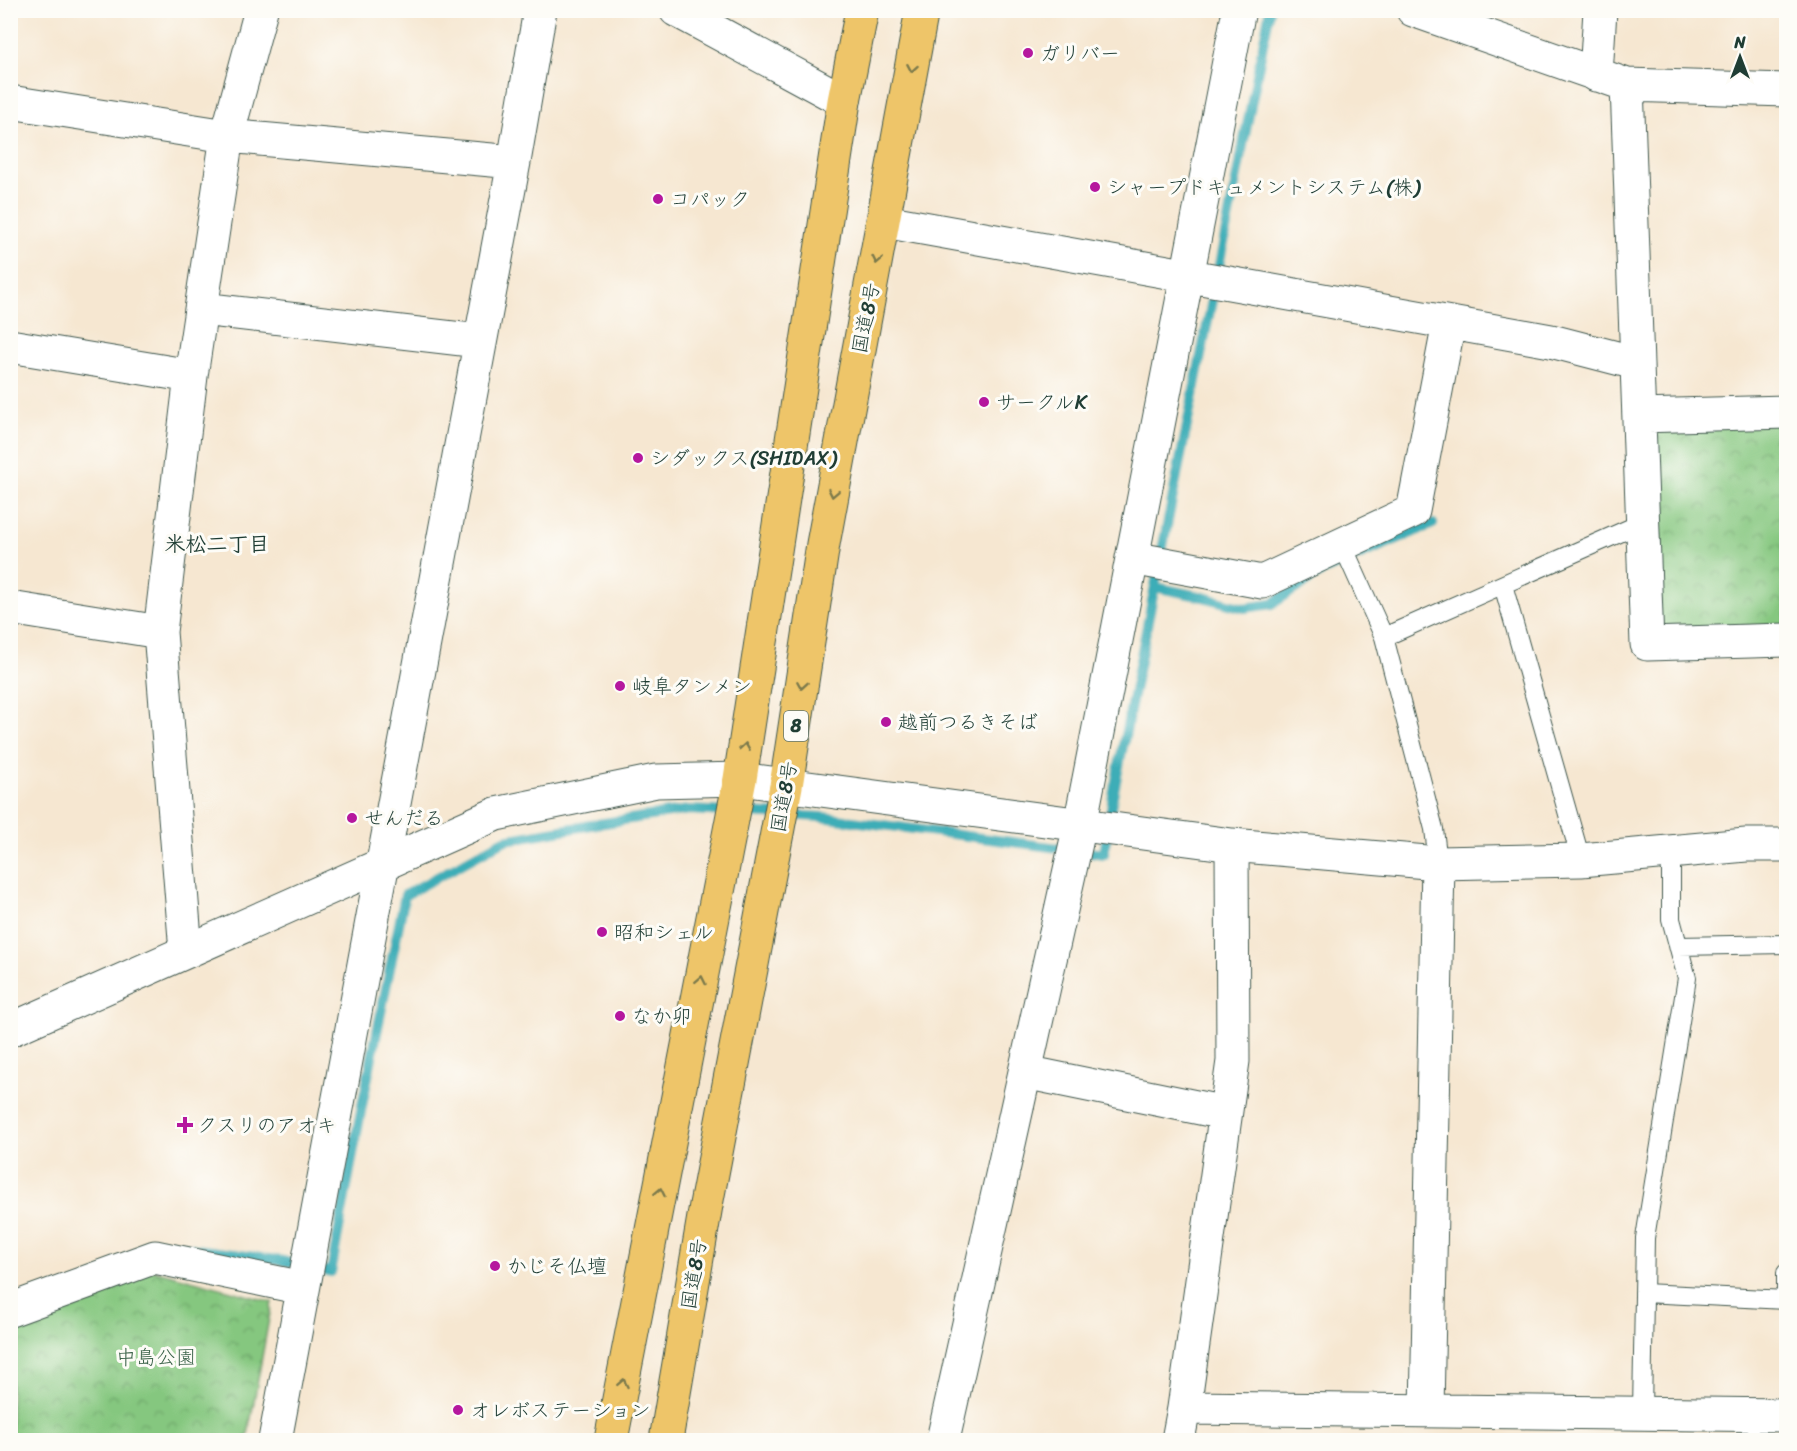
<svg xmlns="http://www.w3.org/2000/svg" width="1797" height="1451" font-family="Sriracha,'Klee One',sans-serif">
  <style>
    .park { fill: url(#park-crowns); stroke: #52825a; stroke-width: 1.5 }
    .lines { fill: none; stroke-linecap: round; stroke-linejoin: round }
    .stream { stroke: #3cadb7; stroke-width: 10 }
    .service-casing { stroke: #3f564c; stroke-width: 20 }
    .minor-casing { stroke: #3f564c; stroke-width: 35 }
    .tertiary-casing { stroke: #3f564c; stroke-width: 35 }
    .trunk-casing { stroke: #3f564c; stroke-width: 35 }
    .service { stroke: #fff; stroke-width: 18 }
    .minor { stroke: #fff; stroke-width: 33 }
    .tertiary { stroke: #fff; stroke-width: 33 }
    .trunk { stroke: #eec569; stroke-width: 33 }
    .oneway { stroke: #7c7a4c }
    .poi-dot { fill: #b5179e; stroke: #fdfcf7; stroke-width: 2 }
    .labels { text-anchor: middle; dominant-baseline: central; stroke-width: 6; stroke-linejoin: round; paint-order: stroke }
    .shield { fill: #fdfcf7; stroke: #62766e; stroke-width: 1.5 }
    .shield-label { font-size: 18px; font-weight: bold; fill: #1f3d34 }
    .poi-label { font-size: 20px; fill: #1f3d34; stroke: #fdfcf7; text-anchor: start }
    .street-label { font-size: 20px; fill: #1f3d34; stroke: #fdfcf7 }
    .park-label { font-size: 20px; fill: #386047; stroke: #fdfcf7 }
    .neighbourhood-label { font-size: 21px; font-weight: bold; fill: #1f3d34; stroke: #fdfcf7 }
  </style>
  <defs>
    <pattern id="park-crowns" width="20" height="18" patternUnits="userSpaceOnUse" patternTransform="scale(1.5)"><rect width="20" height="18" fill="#85c77f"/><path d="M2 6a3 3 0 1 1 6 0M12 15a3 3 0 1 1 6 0" fill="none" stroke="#6ca369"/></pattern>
  </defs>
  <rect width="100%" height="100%" fill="#fdfcf7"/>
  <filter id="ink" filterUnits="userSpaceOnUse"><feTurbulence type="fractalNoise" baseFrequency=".0167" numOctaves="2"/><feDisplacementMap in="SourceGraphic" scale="12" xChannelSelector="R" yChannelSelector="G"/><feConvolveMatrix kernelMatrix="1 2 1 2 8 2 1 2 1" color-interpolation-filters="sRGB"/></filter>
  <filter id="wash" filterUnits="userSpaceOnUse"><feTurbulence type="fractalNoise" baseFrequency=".008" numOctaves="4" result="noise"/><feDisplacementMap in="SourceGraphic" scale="24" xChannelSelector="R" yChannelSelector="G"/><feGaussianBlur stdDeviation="1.35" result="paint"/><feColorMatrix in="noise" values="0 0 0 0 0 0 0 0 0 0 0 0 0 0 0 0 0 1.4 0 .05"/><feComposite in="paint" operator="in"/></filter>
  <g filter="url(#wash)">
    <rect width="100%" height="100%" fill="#f6e7d1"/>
    <path class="park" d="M1649 416 1786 419V640L1647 644Z
      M150 1269 272 1302 247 1440H11V1320Z"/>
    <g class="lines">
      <path class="stream" d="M1155 587 1203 597 1244 608 1272 604 1323 571 1433 524
        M181 1247 283 1261 331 1272 361 1111 405 895 505 840 591 825 689 810 822 817 1104 854 1113 796 1270 10"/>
    </g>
  </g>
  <g filter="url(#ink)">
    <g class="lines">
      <defs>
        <path id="service" d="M1342 544 1384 637 1434 829 1438 863
          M1503 585 1581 860
          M1384 637 1642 523
          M1678 946 1786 944
          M1644 1293 1786 1300
          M1786 1300V1273
          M1642 1412 1645 1238 1687 978 1671 919V852"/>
        <path id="minor" d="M676 10 844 101
          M1413 10 1627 85 1786 90
          M1596 75 1600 10
          M1627 85 1647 644 1786 640
          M10 102 227 136 514 162
          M884 221 1551 341 1636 363
          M202 309 479 341
          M10 346 191 376
          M1639 416 1786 412
          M1132 558 1262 582 1413 511 1449 323
          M10 608 160 632
          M740 779 1232 845 1438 863 1581 860 1746 845H1786
          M186 951 160 632 191 376 227 136 261 10
          M1025 1072 1225 1113
          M10 1310 155 1257 303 1288
          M1184 1408 1786 1415
          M1427 1410 1438 863
          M275 1440 514 162 540 10
          M943 1440 1080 825 1239 10
          M1178 1440 1184 1408 1233 1061 1232 845"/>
        <path id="tertiary" d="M10 1030 496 814 656 781 740 779"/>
        <path id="trunk" d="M611 1440 740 779 844 101 862 10
          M666 1440 706 1205 786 786 823 544 922 10"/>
      </defs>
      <use href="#service" class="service-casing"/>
      <use href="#minor" class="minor-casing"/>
      <use href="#tertiary" class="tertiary-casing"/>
      <use href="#trunk" class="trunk-casing"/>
      <use href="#service" class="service"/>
      <use href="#minor" class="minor"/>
      <use href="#tertiary" class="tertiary"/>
      <use href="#trunk" class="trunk"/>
    </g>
    <defs><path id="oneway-chevron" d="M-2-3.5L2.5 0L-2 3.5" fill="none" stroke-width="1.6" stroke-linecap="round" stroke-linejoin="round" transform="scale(1.5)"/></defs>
    <g class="oneway">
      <use href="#oneway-chevron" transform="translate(912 68) rotate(100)"/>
      <use href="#oneway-chevron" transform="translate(877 260) rotate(101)"/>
      <use href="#oneway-chevron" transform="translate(833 493) rotate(101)"/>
      <use href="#oneway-chevron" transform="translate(802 685) rotate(99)"/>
      <use href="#oneway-chevron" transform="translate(745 747) rotate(-81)"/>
      <use href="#oneway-chevron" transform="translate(701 980) rotate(-79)"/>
      <use href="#oneway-chevron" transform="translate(660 1192) rotate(-79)"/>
      <use href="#oneway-chevron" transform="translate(623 1383) rotate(-79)"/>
    </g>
  </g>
  <g class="poi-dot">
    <circle cx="1028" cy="53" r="6"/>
    <circle cx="1095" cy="187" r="6"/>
    <circle cx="658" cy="199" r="6"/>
    <circle cx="984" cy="402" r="6"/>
    <circle cx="638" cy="458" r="6"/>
    <circle cx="620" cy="686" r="6"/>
    <circle cx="886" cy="722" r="6"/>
    <circle cx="352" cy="818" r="6"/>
    <circle cx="602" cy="932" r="6"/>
    <circle cx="620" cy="1016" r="6"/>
    <path d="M182 1116h6v6h6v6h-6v6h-6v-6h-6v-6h6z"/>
    <circle cx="495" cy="1266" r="6"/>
    <circle cx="458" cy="1410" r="6"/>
  </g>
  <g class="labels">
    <rect class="shield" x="784" y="711" width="24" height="30" rx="4.5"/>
    <g class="shield-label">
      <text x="796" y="726">8</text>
    </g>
    <g class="poi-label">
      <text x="1040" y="53">ガリバー</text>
      <text x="1107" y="187">シャープドキュメントシステム(株)</text>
      <text x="670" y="199">コパック</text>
      <text x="996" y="402">サークルK</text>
      <text x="650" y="458">シダックス(SHIDAX)</text>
      <text x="632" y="686">岐阜タンメン</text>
      <text x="898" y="722">越前つるきそば</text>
      <text x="364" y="818">せんだる</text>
      <text x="614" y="932">昭和シェル</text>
      <text x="632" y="1016">なか卯</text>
      <text x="197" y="1125">クスリのアオキ</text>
      <text x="507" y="1266">かじそ仏壇</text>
      <text x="470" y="1410">オレボステーション</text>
    </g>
    <g class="street-label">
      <text transform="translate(866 318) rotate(-79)">国道8号</text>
      <text transform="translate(784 797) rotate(-80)">国道8号</text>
      <text transform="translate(694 1274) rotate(-81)">国道8号</text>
    </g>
    <g class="park-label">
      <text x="156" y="1357">中島公園</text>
    </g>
    <g class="neighbourhood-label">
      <text x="217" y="544">米松二丁目</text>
    </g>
  </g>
  <rect width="1797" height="1451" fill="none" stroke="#fdfcf7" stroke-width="36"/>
  <g transform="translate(1740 57)" stroke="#fdfcf7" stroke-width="4.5" paint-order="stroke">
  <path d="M0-4.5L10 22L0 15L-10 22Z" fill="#1f3d34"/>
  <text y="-9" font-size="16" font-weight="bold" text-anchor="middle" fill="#1f3d34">N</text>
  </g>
</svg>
